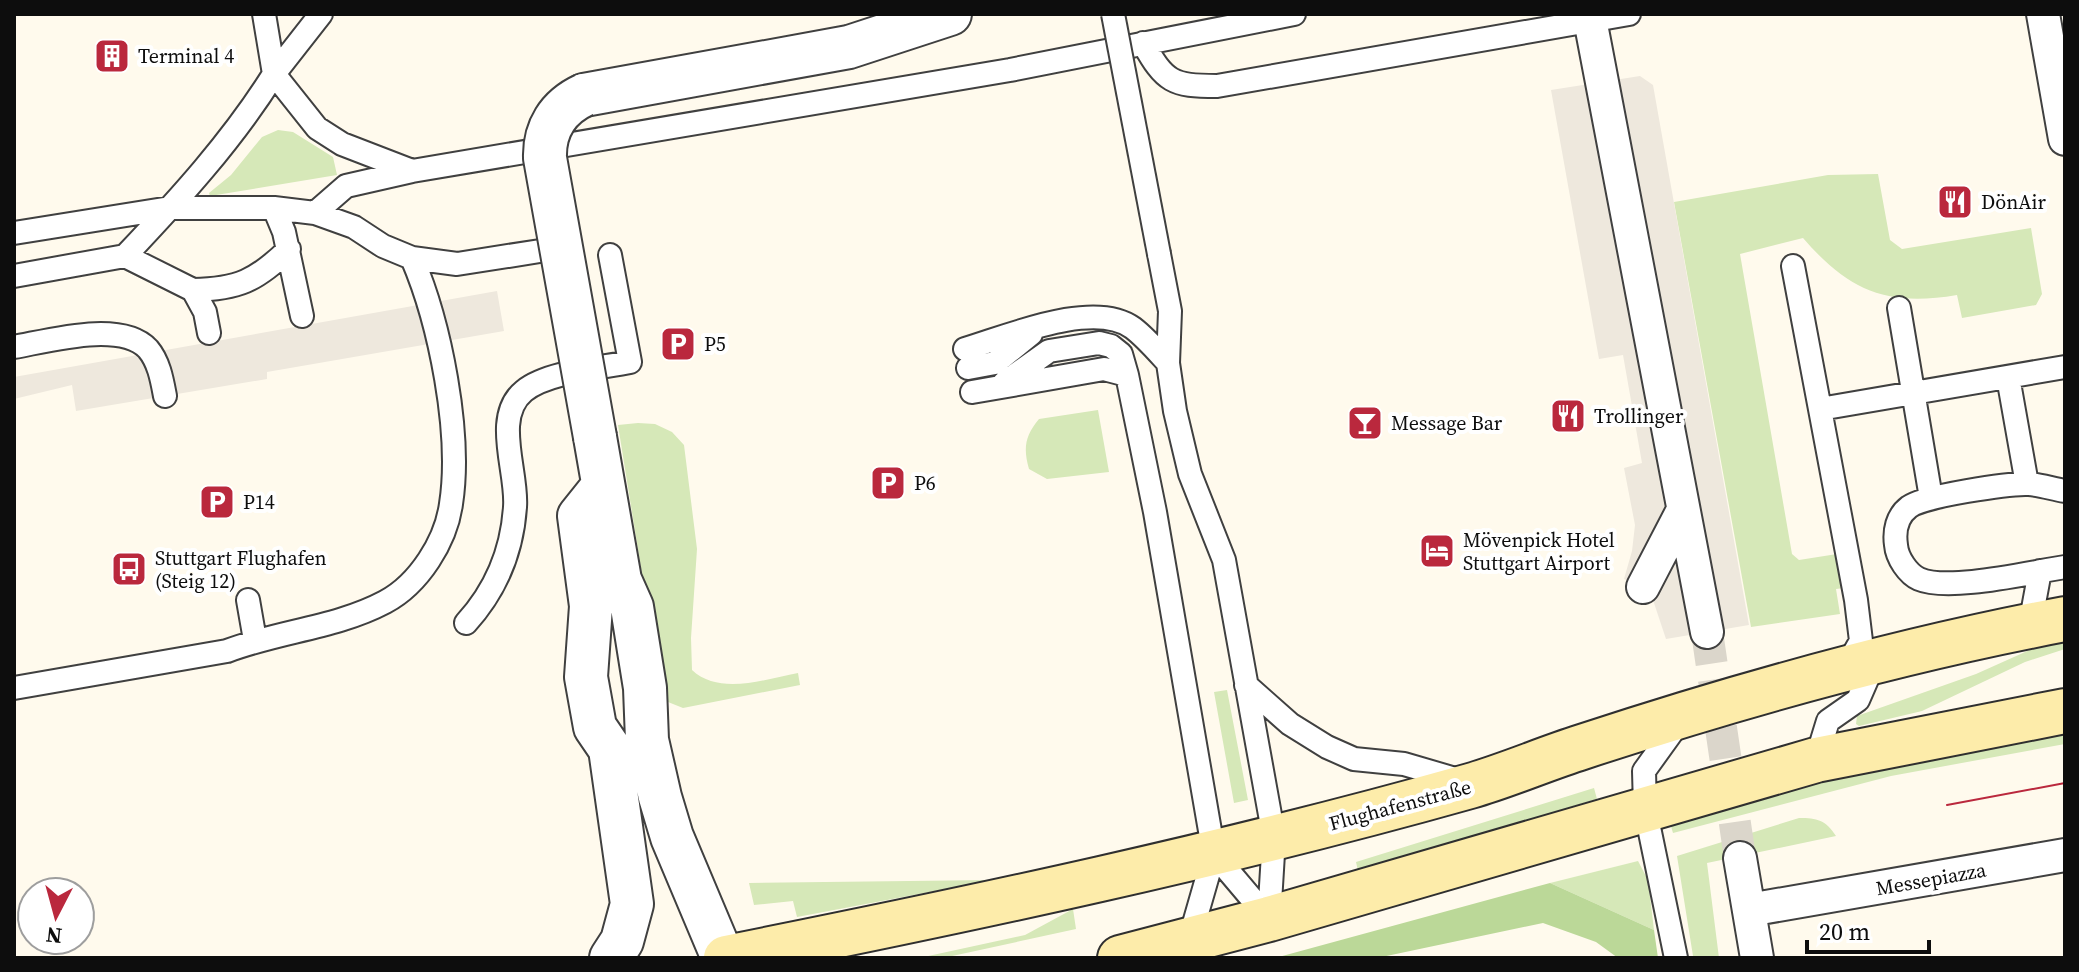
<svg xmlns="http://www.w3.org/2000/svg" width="2079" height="972" font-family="'Source Serif 4',serif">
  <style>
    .green { fill: #d6e8b8 }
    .forest { fill: #bbd898 }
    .plaza { fill: #eee8dd }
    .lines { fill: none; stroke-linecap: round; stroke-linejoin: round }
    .pedestrian-tunnel { stroke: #dbd6cb; stroke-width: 32; stroke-dasharray: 32 16; stroke-linecap: butt }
    .service-casing { stroke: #404040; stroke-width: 26 }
    .pedestrian-casing { stroke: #404040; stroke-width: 36 }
    .minor-casing { stroke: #404040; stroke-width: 46 }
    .secondary-casing { stroke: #2f2f2f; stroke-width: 48 }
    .service { stroke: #fff; stroke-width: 22 }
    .pedestrian { stroke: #fff; stroke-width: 32 }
    .minor { stroke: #fff; stroke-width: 42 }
    .secondary { stroke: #fdecaa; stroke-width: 44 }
    .tram { stroke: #ba283d; stroke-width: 2 }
    .service-bridge-casing { stroke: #404040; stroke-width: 26; stroke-linecap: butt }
    .minor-bridge-casing { stroke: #404040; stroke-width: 46; stroke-linecap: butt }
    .service-bridge { stroke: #fff; stroke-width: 22 }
    .minor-bridge { stroke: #fff; stroke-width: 42 }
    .labels { text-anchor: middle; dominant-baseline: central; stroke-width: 8; stroke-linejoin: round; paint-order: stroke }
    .poi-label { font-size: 20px; fill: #0d0d0d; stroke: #fff; text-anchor: start }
    .street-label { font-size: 20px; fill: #0d0d0d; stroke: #fff }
  </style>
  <rect width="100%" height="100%" fill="#fffaed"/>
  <path class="green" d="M278 130 293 132 333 157 337 175 210 196 209 193 231 175 262 137Z
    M1878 174 1890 240 1902 249 2031 228 2042 294 2036 305 1962 318 1957 295C1887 307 1849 291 1803 238L1740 254 1792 554 1799 560 1837 554 1844 588 1836 589 1840 614 1751 627 1674 202 1828 175Z
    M1098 410 1109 472 1047 479 1029 469C1023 448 1025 436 1039 419Z
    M638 423 655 424 672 432 684 445 697 549 691 638 692 670C720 696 765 679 798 673L800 685 683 708 668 702 661 693 618 425Z
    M2065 639V649L2025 662 1922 711 1859 726 1856 724 1857 716 1976 674 2034 648Z
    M1227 690 1248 800 1234 803 1214 692Z
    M2065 734V744L1891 776 1673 833 1670 823 1804 786Z
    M1594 788 1597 799 1358 871 1356 862Z
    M1799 818C1817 818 1826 820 1836 836L1707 863 1719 958H1692L1693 956 1677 856Z
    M1638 861 1648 880 1654 930 1550 883Z
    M993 880 797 917 793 901 754 905 749 883Z
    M1073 909 1076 929 943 958H919L1025 935Z"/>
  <path class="forest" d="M1550 883 1654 930 1658 958H1618L1596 942 1543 923 1377 958H1275Z"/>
  <path class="plaza" d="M1640 76 1653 85 1749 625 1666 639 1652 597 1643 587 1624 579 1632 551 1635 525 1624 468 1642 463 1623 355 1599 359 1551 90Z
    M497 291 504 331 267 372V379L76 411 72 385 14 399V377Z"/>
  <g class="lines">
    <path class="pedestrian-tunnel" d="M1707 632 1740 858"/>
    <defs>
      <path id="service" d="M264 14 274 74 321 14
        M1143 43C1165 82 1172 86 1217 86L1629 14
        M274 208 284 232 302 316
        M315 213 346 186 412 171 1010 70 1294 14
        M14 233 170 208H274L315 213 354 227 383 246 412 258 457 264 540 251
        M1159 254 1170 311 1168 363 1175 411 1190 474 1224 560 1274 837 1269 919
        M125 256C179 199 232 141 274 74L317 128 342 144 412 171
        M1793 266 1856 600 1861 641 1846 667
        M14 276 125 256 193 290 205 312 209 333
        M193 290C238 289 256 281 289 249
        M1899 308 1931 498
        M14 347C48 341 121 320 148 349 159 362 162 380 165 396
        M965 349C1006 337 1094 299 1133 328 1146 338 1157 351 1168 363
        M968 368 995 363 1031 334
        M2008 377 2027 484
        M1004 383 1049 351 1099 343 1111 346 1121 354 1127 375
        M972 392 1104 369 1127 375 1155 512 1214 854 1189 941
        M1820 409 2065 367
        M2065 491C2053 489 2041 485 2029 484 2010 483 1923 496 1909 507 1897 516 1894 531 1896 545 1897 558 1908 574 1919 579 1949 592 2031 572 2065 567
        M248 600 255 640
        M466 623C496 590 512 553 515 507 518 472 492 417 524 391 547 372 600 368 630 362L610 255
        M2030 625 2040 571
        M1246 685 1290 724 1327 747 1354 759 1404 764 1462 781
        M14 688 227 651C279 631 336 628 385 602 419 584 446 541 451 504 462 433 440 323 412 258
        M1816 760 1828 721 1858 700 1875 661
        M1214 854 1269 919
        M1676 958 1645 808 1644 771 1680 721"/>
      <path id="pedestrian" d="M1589 14 1707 632
        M2043 14 2065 139
        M1643 587 1683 510
        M1740 858 1757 958
        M1749 910 2065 855"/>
      <path id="minor" d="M584 95 849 47 950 14
        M595 437 620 580 632 607 645 688 647 740 660 797 672 837 723 958
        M599 491 579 516 591 606 586 677 595 727 610 749 632 904 622 941 611 958"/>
      <path id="secondary" d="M726 958C976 908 1225 855 1470 786 1508 775 1544 759 1582 747 1740 695 1901 650 2065 619
        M1120 958 1269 919 1816 760 2065 711"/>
    </defs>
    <use href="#service" class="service-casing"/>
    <use href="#pedestrian" class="pedestrian-casing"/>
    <use href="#minor" class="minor-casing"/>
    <use href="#secondary" class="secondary-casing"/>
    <use href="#service" class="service"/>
    <use href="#pedestrian" class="pedestrian"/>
    <use href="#minor" class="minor"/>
    <use href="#secondary" class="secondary"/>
    <path class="tram" d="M1947 805 2065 783"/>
    <defs>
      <path id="service-bridge" d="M1113 14 1159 254"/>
      <path id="minor-bridge" d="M584 95C558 107 544 129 545 158L595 437"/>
    </defs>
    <use href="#service-bridge" class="service-bridge-casing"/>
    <use href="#minor-bridge" class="minor-bridge-casing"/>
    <use href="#service-bridge" class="service-bridge"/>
    <use href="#minor-bridge" class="minor-bridge"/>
  </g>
  <defs>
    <symbol id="building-square" viewBox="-11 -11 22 22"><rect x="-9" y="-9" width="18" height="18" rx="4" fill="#ba283d" stroke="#fff"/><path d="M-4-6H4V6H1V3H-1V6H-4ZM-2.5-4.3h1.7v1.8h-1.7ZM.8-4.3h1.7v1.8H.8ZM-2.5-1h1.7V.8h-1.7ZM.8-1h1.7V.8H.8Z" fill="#fff"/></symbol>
    <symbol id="restaurant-square" viewBox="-11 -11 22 22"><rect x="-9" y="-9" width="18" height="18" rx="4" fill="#ba283d" stroke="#fff"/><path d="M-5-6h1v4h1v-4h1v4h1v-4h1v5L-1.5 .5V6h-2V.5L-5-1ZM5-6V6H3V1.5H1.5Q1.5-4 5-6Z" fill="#fff"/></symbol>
    <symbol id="parking-square" viewBox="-11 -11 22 22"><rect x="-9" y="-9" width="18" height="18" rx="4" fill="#ba283d" stroke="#fff"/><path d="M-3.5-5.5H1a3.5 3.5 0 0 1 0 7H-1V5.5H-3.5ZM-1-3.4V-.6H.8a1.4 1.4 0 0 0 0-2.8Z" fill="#fff"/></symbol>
    <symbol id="bar-square" viewBox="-11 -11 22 22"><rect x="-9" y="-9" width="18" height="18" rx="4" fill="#ba283d" stroke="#fff"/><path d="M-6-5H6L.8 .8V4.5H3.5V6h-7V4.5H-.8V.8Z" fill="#fff"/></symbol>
    <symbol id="hotel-square" viewBox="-11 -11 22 22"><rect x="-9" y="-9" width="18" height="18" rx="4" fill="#ba283d" stroke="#fff"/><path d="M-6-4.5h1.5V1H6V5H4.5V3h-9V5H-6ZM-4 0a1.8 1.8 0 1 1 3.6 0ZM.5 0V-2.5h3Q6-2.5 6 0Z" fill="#fff"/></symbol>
    <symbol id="bus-square" viewBox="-11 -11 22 22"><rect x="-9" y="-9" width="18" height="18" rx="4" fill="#ba283d" stroke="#fff"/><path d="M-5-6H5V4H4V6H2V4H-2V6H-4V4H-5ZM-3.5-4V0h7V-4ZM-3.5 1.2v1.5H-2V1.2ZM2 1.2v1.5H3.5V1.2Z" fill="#fff"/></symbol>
  </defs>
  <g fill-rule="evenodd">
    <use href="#building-square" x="92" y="36" width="40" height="40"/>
    <use href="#restaurant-square" x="1935" y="182" width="40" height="40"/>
    <use href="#parking-square" x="658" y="324" width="40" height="40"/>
    <use href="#restaurant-square" x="1548" y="396" width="40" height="40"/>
    <use href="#bar-square" x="1345" y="403" width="40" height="40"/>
    <use href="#parking-square" x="868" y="463" width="40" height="40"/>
    <use href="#parking-square" x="197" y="482" width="40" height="40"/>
    <use href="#hotel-square" x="1417" y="531" width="40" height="40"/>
    <use href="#bus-square" x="109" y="549" width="40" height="40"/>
  </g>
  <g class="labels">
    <g class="poi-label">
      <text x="138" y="56">Terminal 4</text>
      <text x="1981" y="202">DönAir</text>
      <text x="704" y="344">P5</text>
      <text x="1594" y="416">Trollinger</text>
      <text x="1391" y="423">Message Bar</text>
      <text x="914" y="483">P6</text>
      <text x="243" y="502">P14</text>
      <text x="1463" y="540">Mövenpick Hotel<tspan x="1463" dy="23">Stuttgart Airport</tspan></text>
      <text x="155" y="558">Stuttgart Flughafen<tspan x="155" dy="23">(Steig 12)</tspan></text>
    </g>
    <g class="street-label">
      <text transform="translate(1400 805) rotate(-15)">Flughafenstraße</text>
      <text transform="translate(1931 879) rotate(-10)">Messepiazza</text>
    </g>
  </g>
  <rect width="2079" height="972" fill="none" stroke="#0d0d0d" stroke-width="32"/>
  <g transform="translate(56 916) rotate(186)"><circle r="38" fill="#ffffff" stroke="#9e9e9e" stroke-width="2"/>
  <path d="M0-6L14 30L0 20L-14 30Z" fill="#ba283d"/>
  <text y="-12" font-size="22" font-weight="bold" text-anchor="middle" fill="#0d0d0d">N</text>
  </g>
  <path d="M1807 940v12h122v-12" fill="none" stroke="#0d0d0d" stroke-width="4"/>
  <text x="1819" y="940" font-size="24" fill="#0d0d0d" stroke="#ffffff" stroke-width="6" paint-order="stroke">20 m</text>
</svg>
